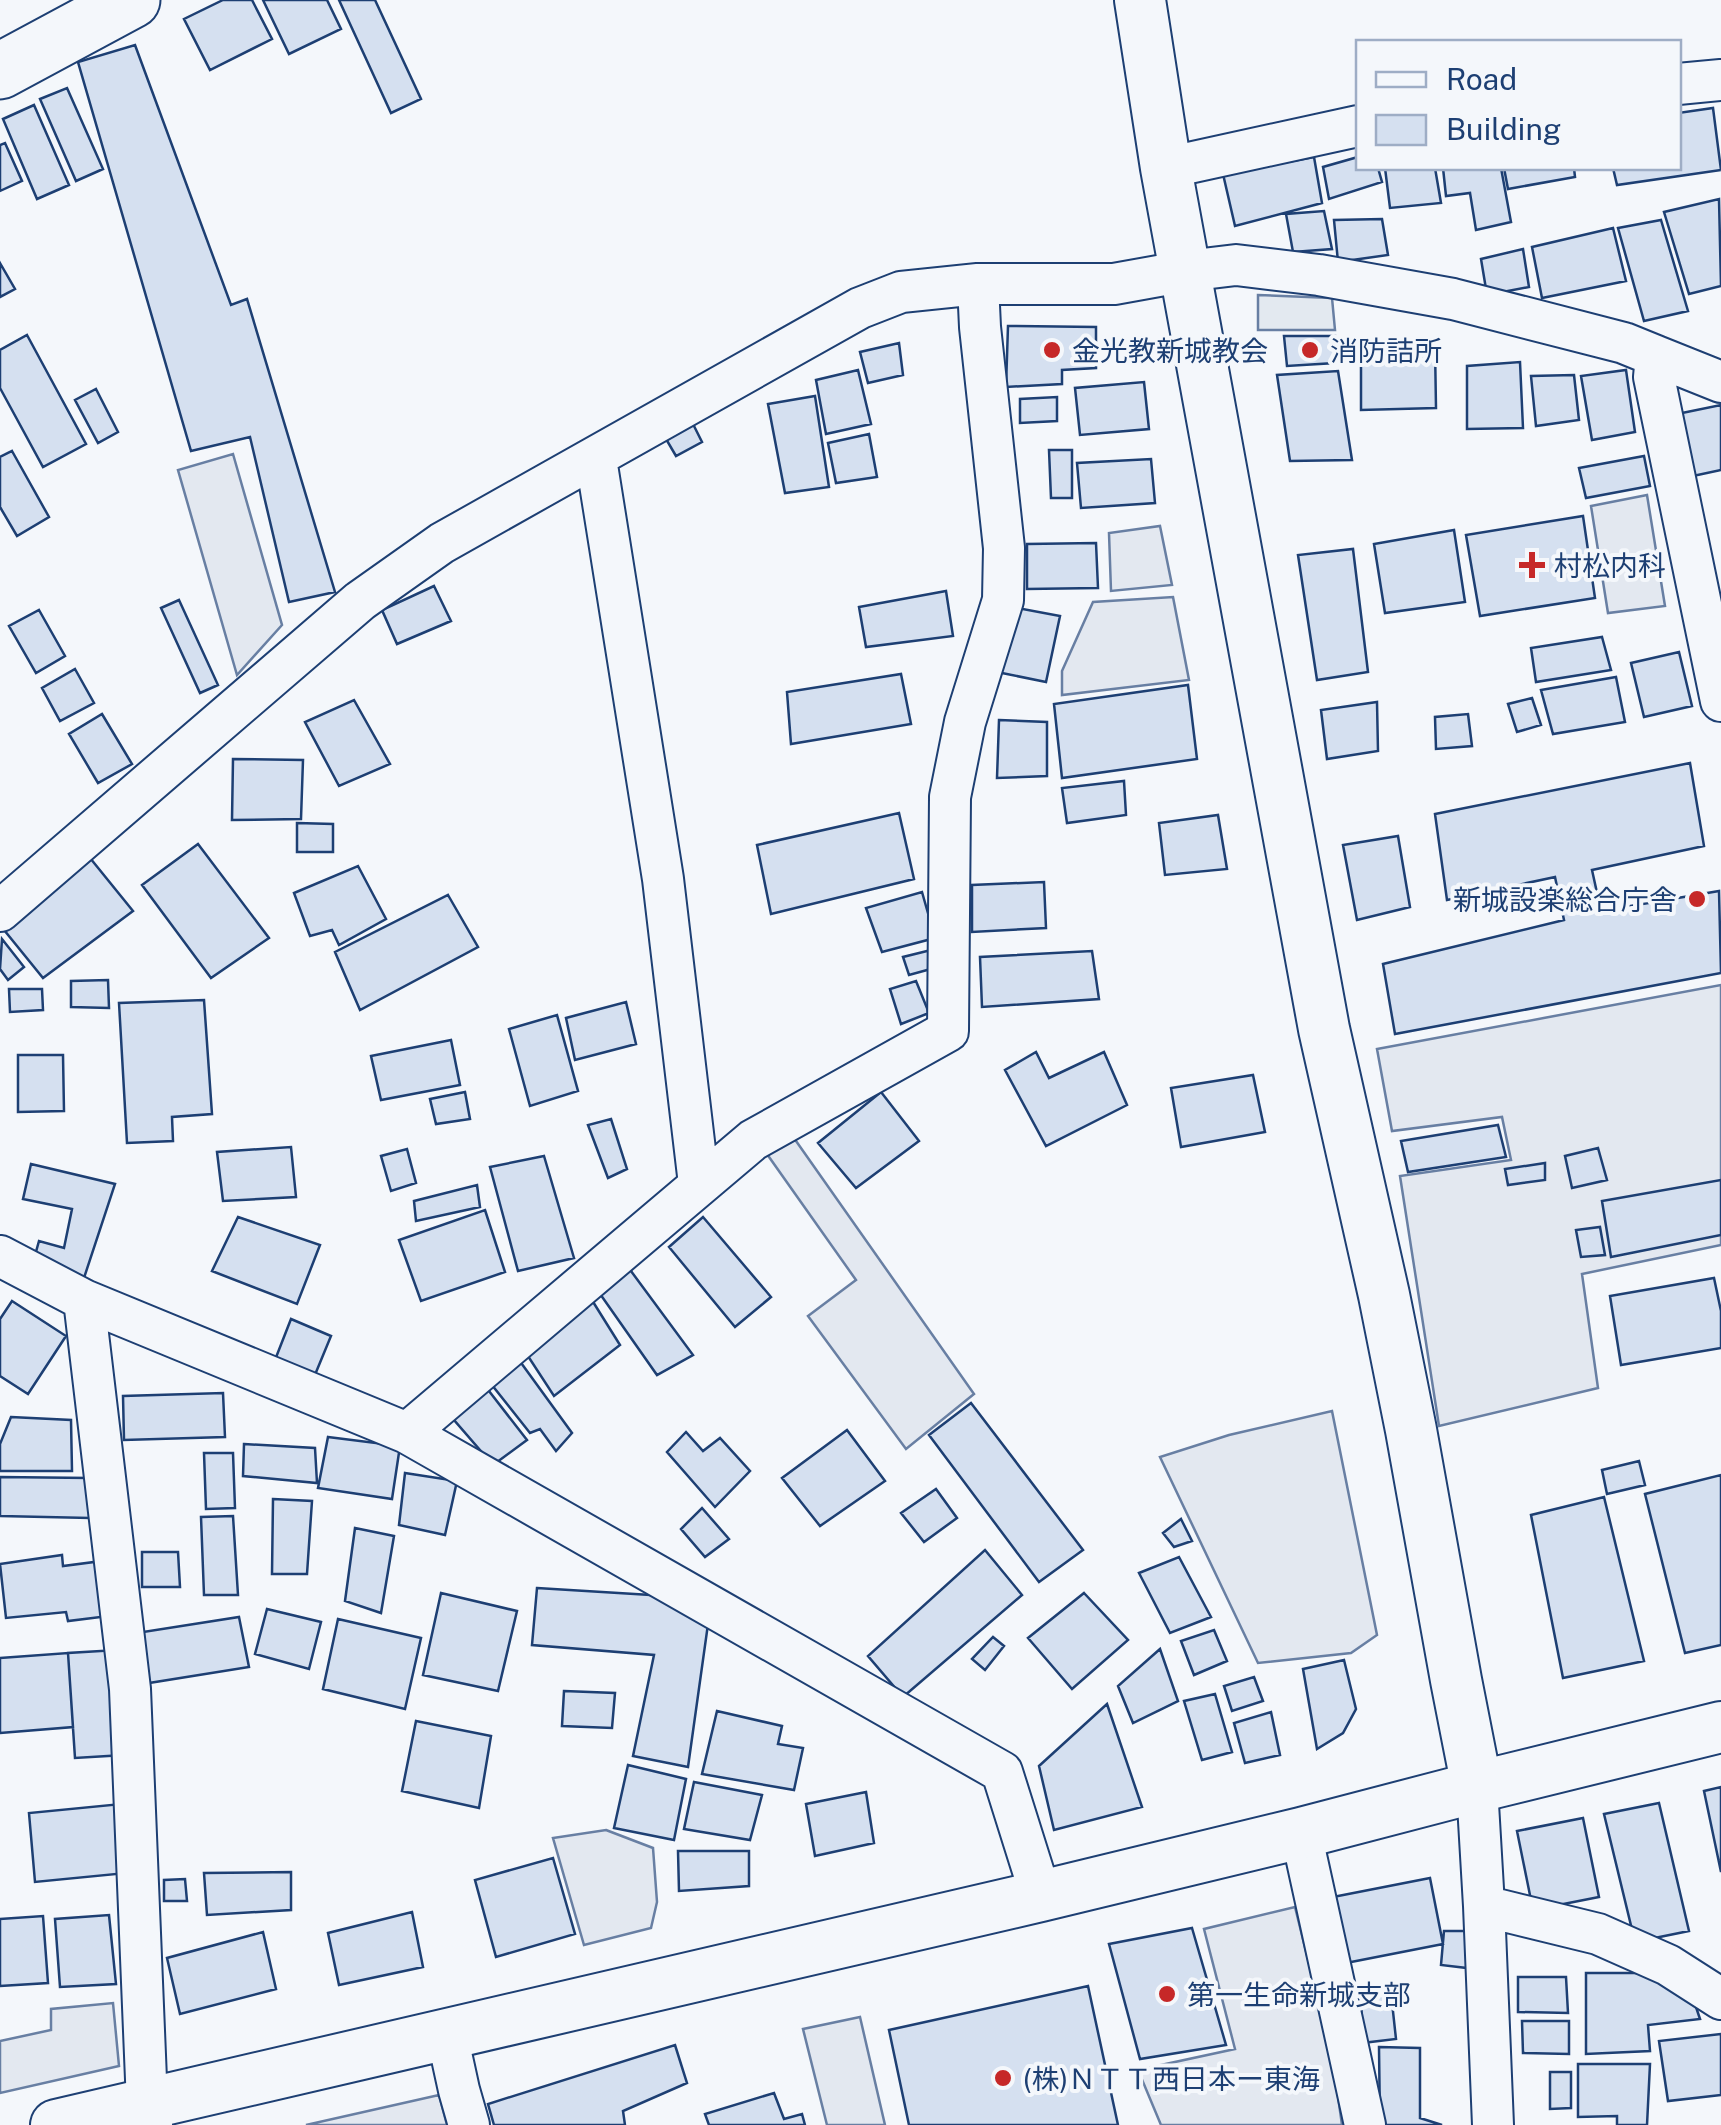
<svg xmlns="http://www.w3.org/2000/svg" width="1721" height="2125" font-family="'Public Sans','Noto Sans JP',sans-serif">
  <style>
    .green { fill: #e3e9f0; stroke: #687fa3; stroke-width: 2.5 }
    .parking { fill: #e3e8f0; stroke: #687fa3; stroke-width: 2.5 }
    .building { fill: #d5e0f0; stroke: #1d3f73; stroke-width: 2.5 }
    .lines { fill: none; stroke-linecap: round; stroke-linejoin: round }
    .minor-casing { stroke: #1d3f73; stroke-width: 44 }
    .tertiary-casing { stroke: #1d3f73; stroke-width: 54 }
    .secondary-casing { stroke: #1d3f73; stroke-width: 59 }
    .minor { stroke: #f4f7fb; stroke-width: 40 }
    .tertiary { stroke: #f4f7fb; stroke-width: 50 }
    .secondary { stroke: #f4f7fb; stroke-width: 55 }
    .poi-dot { fill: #c62828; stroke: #f4f7fb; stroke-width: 4 }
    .labels { text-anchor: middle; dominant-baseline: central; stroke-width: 8; stroke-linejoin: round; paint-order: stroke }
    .poi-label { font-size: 28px; fill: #1d3f73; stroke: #f4f7fb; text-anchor: start }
  </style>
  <rect width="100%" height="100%" fill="#f4f7fb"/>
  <path class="green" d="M1258 295 1332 298 1335 330H1258Z"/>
  <path class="parking" d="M233 454 282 625 237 675 178 470Z
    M1647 495 1665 606 1608 613 1591 506Z
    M1160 526 1172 585 1111 591 1109 533Z
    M1173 597 1189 680 1062 695V671L1093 602Z
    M1721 985V1245L1582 1274 1598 1388 1439 1426 1400 1176 1511 1160 1502 1117 1392 1131 1377 1049Z
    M789 1131 974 1394 906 1449 808 1316 856 1280 762 1147Z
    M1332 1411 1377 1635 1351 1653 1258 1663 1160 1457 1229 1435Z
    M606 1830 653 1848 657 1902 651 1928 584 1945 553 1838Z
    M1295 1907 1333 2061 1342 2125H1161L1138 2070 1235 2049 1204 1929Z
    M113 2003 119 2066 0 2093V2041L51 2030V2009Z
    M860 2017 885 2125H827L803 2029Z
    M439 2095 447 2125H306Z"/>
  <path class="building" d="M223 0H252L272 39 210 70 184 19Z
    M263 0H327L341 29 289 54Z
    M339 0H375L421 99 391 113Z
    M135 45 231 305 247 299 335 592 289 602 250 437 191 451 78 62Z
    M67 88 103 169 76 181 40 99Z
    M34 105 69 185 37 199 3 119Z
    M1713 108 1721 170 1617 185 1613 168H1678V113Z
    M5 143 22 181 0 191V145Z
    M1314 157 1322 203 1235 226 1223 174Z
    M1358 157V168H1378L1382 182 1329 199 1323 167Z
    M1385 168H1435L1441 203 1390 208Z
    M1443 168H1501L1511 222 1476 230 1470 193 1446 196Z
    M1504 168H1574L1575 177 1508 189Z
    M1719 199 1721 286 1689 294 1664 212Z
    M1324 211 1332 249 1293 252 1286 214Z
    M1382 219 1388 255 1338 262 1334 220Z
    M1661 220 1688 311 1644 321 1618 228Z
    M1613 228 1626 281 1542 298 1532 247Z
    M1523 249 1529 287 1487 295 1481 259Z
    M0 263 15 289 0 297Z
    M1008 326 1096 327V368L1062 370V384L1006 387Z
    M27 335 86 444 43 467 0 388V350Z
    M1284 336H1335V363L1287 366Z
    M899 343 903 375 868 383 860 352Z
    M1361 346H1435L1436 408 1361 410Z
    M1520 362 1523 428 1467 429V366Z
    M858 370 871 424 826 434 816 380Z
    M1626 370 1635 432 1592 440 1581 376Z
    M1338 371 1352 460 1290 461 1277 375Z
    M1574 375 1579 420 1536 426 1531 376Z
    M1144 382 1149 429 1080 435 1075 388Z
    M96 389 118 432 98 443 75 400Z
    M815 396 829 487 785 493 768 404Z
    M1057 397V421L1020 423V399Z
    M1721 405V470L1693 476 1682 413Z
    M693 424 702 442 676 456 666 439Z
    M869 434 877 477 836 483 828 443Z
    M1049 450H1072V498H1051Z
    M12 451 49 517 17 536 0 507V457Z
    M1644 456 1650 486 1586 498 1579 468Z
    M1151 459 1155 503 1081 508 1077 463Z
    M1583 516 1595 598 1480 616 1466 535Z
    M1454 530 1465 602 1385 613 1374 544Z
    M1096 543 1098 588 1027 589V544Z
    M1353 549 1368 672 1317 680 1298 555Z
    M434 586 451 621 397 644 382 610Z
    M946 591 953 636 866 647 859 607Z
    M179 600 218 685 200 693 161 608Z
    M1012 607 1060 616 1046 682 997 672Z
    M39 610 65 656 36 673 9 626Z
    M1602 637 1611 670 1536 682 1531 648Z
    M1679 652 1692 706 1644 717 1631 663Z
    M75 669 94 703 60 721 42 688Z
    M901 674 911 724 791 744 787 692Z
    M1616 677 1625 722 1553 734 1541 690Z
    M1188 685 1197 759 1062 778 1054 704Z
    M1532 698 1541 725 1517 732 1508 704Z
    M354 700 390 764 339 786 305 722Z
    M1377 702 1378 751 1327 759 1321 710Z
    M102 714 132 764 98 783 69 734Z
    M1468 714 1472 746 1436 749 1435 717Z
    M999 720 1047 722V776L997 778Z
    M233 759 303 760 301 819 232 820Z
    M1690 763 1704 846 1592 870 1601 911 1719 891 1721 973 1395 1034 1383 964 1564 920 1555 877 1447 900 1435 814Z
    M1124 781 1126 815 1067 823 1062 788Z
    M899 813 914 879 771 914 757 845Z
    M1218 815 1227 869 1165 875 1159 823Z
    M297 823 333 824V852H297Z
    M1398 836 1410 907 1357 920 1343 845Z
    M198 844 269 938 211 978 142 885Z
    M86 853 133 911 43 978 0 925Z
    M358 866 386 919 339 945 332 930 310 936 294 893Z
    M1044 882 1046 928 972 932V885Z
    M922 892 935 938 882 952 866 908Z
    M448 895 478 947 360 1010 335 952Z
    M2 939 24 967 8 980 0 969Z
    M935 949 938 967 909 975 903 957Z
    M1092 951 1099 999 982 1007 980 957Z
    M108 980 109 1008 71 1007V981Z
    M916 981 929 1013 901 1024 890 989Z
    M9 989H42L43 1010 10 1012Z
    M204 1000 212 1114 172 1117 173 1141 127 1143 119 1003Z
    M626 1002 636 1044 575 1060 566 1018Z
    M557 1015 578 1091 530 1106 509 1029Z
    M451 1040 460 1085 381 1100 371 1056Z
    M1036 1052 1049 1078 1104 1052 1127 1105 1046 1146 1005 1070Z
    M18 1055H63L64 1111 18 1112Z
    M1253 1075 1265 1132 1181 1147 1171 1088Z
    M465 1092 470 1119 436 1124 430 1099Z
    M881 1092 919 1141 856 1188 818 1143Z
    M611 1119 627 1169 608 1178 588 1125Z
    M1498 1125 1506 1157 1408 1172 1401 1141Z
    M291 1147 296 1197 223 1201 217 1152Z
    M1598 1148 1607 1180 1572 1188 1565 1156Z
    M407 1149 416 1183 391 1191 381 1156Z
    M544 1156 574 1258 518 1271 490 1167Z
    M1545 1163V1180L1508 1185 1505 1169Z
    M31 1164 115 1184 81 1287 34 1259 39 1241 64 1248 72 1209 23 1199Z
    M1721 1180V1235L1611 1257 1602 1201Z
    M477 1185 480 1207 416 1221 414 1201Z
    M485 1210 505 1272 421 1301 399 1240Z
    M238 1217 320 1245 297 1304 212 1271Z
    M703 1217 771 1297 735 1327 669 1247Z
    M1600 1227 1605 1255 1581 1257 1576 1230Z
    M628 1267 693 1355 657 1375 598 1291Z
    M1714 1278 1721 1311V1348L1621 1365 1610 1296Z
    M590 1297 620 1345 554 1396 524 1350Z
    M12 1301 66 1336 28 1394 0 1376V1319Z
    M291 1319 331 1336 312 1382 273 1365Z
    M519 1360 572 1433 556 1451 540 1429 530 1433 488 1380Z
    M482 1382 527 1440 493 1465 448 1413Z
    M223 1393 225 1437 124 1440 123 1396Z
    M971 1403 1083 1550 1039 1582 929 1435Z
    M11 1417 71 1420 72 1471H0V1444Z
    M847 1430 885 1481 820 1526 782 1478Z
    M686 1432 703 1451 720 1438 750 1471 715 1507 667 1452Z
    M328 1437 400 1446 392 1499 318 1488Z
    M244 1444 315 1448 317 1483 243 1476Z
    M204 1453H233L235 1508 206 1509Z
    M1639 1461 1645 1485 1607 1494 1602 1470Z
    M405 1473 457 1481 445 1535 399 1525Z
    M1721 1475V1645L1685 1653 1645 1494Z
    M0 1477 90 1478V1518L0 1516Z
    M936 1489 957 1518 924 1542 901 1513Z
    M1604 1497 1644 1661 1563 1678 1531 1515Z
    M273 1499 312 1501 307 1574H272Z
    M702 1508 729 1539 705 1557 681 1529Z
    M233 1516 238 1595H204L201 1517Z
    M1181 1519 1192 1541 1174 1547 1163 1533Z
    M355 1528 394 1536 381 1613 345 1601Z
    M985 1550 1022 1595 903 1697 868 1656Z
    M142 1552H178L180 1587H142Z
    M62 1555 63 1566 102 1561 109 1616 68 1621 66 1612 6 1618 0 1564Z
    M1179 1557 1211 1617 1170 1633 1139 1573Z
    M537 1588 667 1596 709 1617 688 1767 633 1756 654 1655 532 1645Z
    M441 1593 517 1611 498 1691 423 1675Z
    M1084 1593 1128 1640 1072 1689 1028 1638Z
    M267 1609 321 1622 309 1669 255 1654Z
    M239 1617 249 1667 149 1683 143 1632Z
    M338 1619 421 1638 405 1709 323 1689Z
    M1214 1630 1227 1661 1194 1675 1181 1641Z
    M993 1637 1004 1646 985 1670 972 1659Z
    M1160 1649 1178 1701 1133 1723 1118 1686Z
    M117 1650 124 1755 75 1758 68 1653Z
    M68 1653 73 1727 0 1733V1658Z
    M1344 1660 1356 1709 1343 1733 1317 1749 1303 1669Z
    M1254 1677 1263 1701 1232 1711 1224 1686Z
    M564 1691 615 1693 612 1728 562 1726Z
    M1215 1694 1232 1752 1202 1760 1184 1701Z
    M1107 1704 1142 1807 1054 1830 1039 1766Z
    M717 1711 782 1726 778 1744 803 1748 794 1790 702 1774Z
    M1271 1712 1280 1755 1245 1763 1234 1723Z
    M416 1721 491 1736 479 1808 402 1791Z
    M628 1765 686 1779 674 1840 614 1828Z
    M694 1782 762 1795 750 1840 684 1829Z
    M1721 1787V1872L1704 1791Z
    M866 1792 874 1843 815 1856 806 1804Z
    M1659 1803 1689 1931 1635 1942 1604 1814Z
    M121 1804 127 1873 35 1882 29 1813Z
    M1583 1818 1599 1897 1533 1910 1517 1831Z
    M678 1851H749V1886L679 1891Z
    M553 1858 575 1934 496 1957 475 1880Z
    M291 1872V1910L207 1915 204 1873Z
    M1430 1878 1443 1944 1346 1963 1333 1897Z
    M185 1879 187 1901H164V1880Z
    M412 1912 423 1967 339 1985 328 1933Z
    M109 1915 116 1984 60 1987 55 1919Z
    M43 1916 48 1983 0 1986V1919Z
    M1192 1928 1226 2045 1140 2059 1109 1944Z
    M1444 1931H1465L1467 1968 1441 1965Z
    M263 1932 276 1989 180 2014 167 1958Z
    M1586 1973H1638L1693 1998 1700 2019 1648 2025 1650 2051 1586 2054Z
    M1518 1977H1566L1568 2013 1518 2012Z
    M1088 1986 1118 2125H909L889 2030Z
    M1361 1993H1391L1396 2039 1362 2043Z
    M1522 2021H1569V2054L1523 2053Z
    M1721 2034V2095L1668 2101 1659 2041Z
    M675 2045 687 2083 623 2111 625 2125H494L488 2104Z
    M1379 2047 1420 2048V2118L1442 2125H1380Z
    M1578 2064H1650L1647 2125H1617V2116L1578 2117Z
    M1550 2072H1571V2108L1550 2109Z
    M774 2093 784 2119 802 2114 805 2125H709L705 2114Z"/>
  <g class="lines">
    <defs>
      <path id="minor" d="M1678 84 1721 80
        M1166 168 1358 126
        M1656 356 1721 382
        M596 459 663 879 699 1184
        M0 911 360 601 442 543 860 308 901 292 978 284H1114L1186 271 1236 265 1319 275 1453 299 1624 343 1656 356 1654 377 1721 701
        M0 1256 84 1300 130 1689 147 2104 152 2125
        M84 1300 407 1433 1002 1772 1041 1896
        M407 1433 753 1140 948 1031 950 797 965 722 1003 600 1004 548 980 327 978 284
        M1477 1787 1484 1906 1493 2125
        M1301 1833 1365 2125
        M1484 1906 1598 1934 1668 1965 1721 1999
        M447 2035 459 2090 469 2125"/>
      <path id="tertiary" d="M1140 0 1166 168 1324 1029 1384 1295 1411 1430 1456 1680 1477 1787
        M56 2125 1041 1896 1301 1833 1477 1787 1721 1727"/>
      <path id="secondary" d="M0 71 132 0"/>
    </defs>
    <use href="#minor" class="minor-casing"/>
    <use href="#tertiary" class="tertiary-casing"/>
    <use href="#secondary" class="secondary-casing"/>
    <use href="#minor" class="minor"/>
    <use href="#tertiary" class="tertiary"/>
    <use href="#secondary" class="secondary"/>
  </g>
  <g class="poi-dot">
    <circle cx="1052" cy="350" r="10"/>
    <circle cx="1310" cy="350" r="10"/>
    <path d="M1527 550h10v10h10v10h-10v10h-10v-10h-10v-10h10z"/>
    <circle cx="1697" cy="899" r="10"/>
    <circle cx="1167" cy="1994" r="10"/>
    <circle cx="1003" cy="2078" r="10"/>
  </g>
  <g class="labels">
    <g class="poi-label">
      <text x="1072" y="350">金光教新城教会</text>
      <text x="1330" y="350">消防詰所</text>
      <text x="1554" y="565">村松内科</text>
      <text x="1677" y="899" text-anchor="end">新城設楽総合庁舎</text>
      <text x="1187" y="1994">第一生命新城支部</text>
      <text x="1023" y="2078">(株)ＮＴＴ西日本ー東海</text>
    </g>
  </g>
  <rect x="1356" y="40" width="325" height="130" fill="#f4f7fb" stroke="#9eadc5" stroke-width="2.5"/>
  <rect x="1376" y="72" width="50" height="15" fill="#f4f7fb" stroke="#9eadc5" stroke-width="2.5"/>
  <text x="1446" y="90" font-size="30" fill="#1d3f73">Road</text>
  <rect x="1376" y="115" width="50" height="30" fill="#d5e0f0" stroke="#9eadc5" stroke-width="2.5"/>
  <text x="1446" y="140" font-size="30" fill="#1d3f73">Building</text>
</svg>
